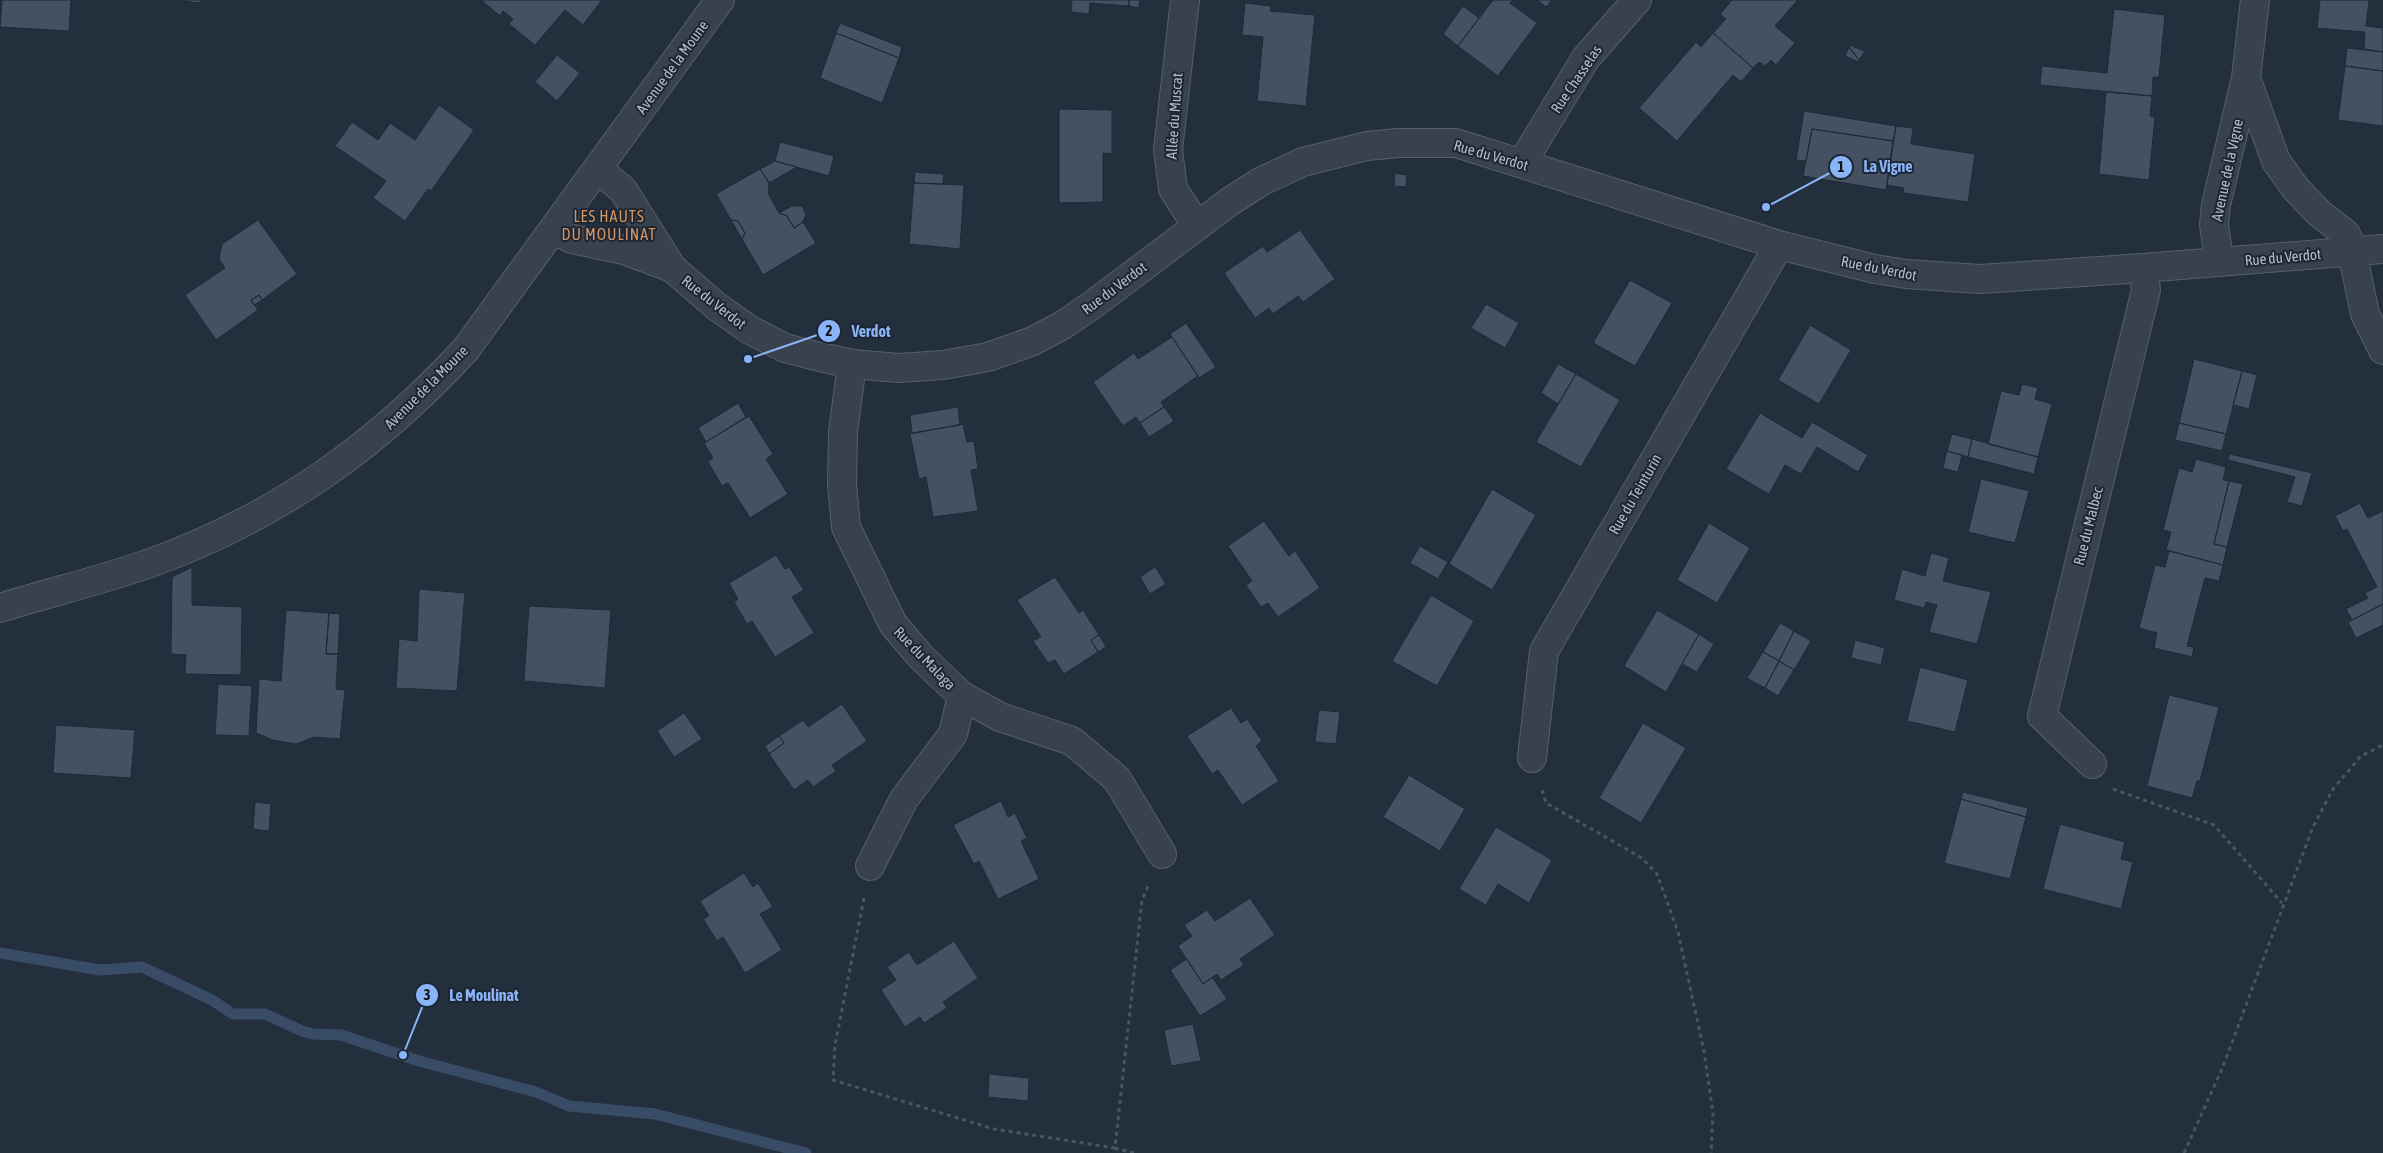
<svg xmlns="http://www.w3.org/2000/svg" width="2383" height="1153" font-family="'Asap Condensed',sans-serif">
  <style>
    .lines { fill: none; stroke-linecap: round; stroke-linejoin: round }
    .stream { stroke: #394c67; stroke-width: 11 }
    .building { fill: #455162; stroke: #1f2835 }
    .minor-casing { stroke: #565f6c; stroke-width: 30 }
    .path { stroke: #44595c; stroke-width: 3; stroke-dasharray: 4 4; stroke-linecap: butt }
    .minor { stroke: #38414e; stroke-width: 28 }
    .labels { text-anchor: middle; dominant-baseline: central; stroke-width: 4; stroke-linejoin: round; paint-order: stroke }
    .street-label { font-size: 15px; fill: #b4bcc9; stroke: #1d2633 }
    .neighbourhood-label { font-size: 16px; letter-spacing: 1px; fill: #d59563; stroke: #1d2633 }
    .leader { fill: none; stroke: #8ab4f8; stroke-width: 2 }
    .callout-dot { fill: #8ab4f8; stroke: #1d2633; stroke-width: 2 }
    .mark-label { font-size: 15px; text-anchor: middle; font-weight: bold; fill: #111 }
    .callout-label { font-size: 16px; text-anchor: middle; font-weight: bold; fill: #8ab4f8; stroke: #1d2633; stroke-width: 4; stroke-linejoin: round; paint-order: stroke }
  </style>
  <rect width="100%" height="100%" fill="#242f3e"/>
  <g class="lines">
    <path class="stream" d="M0 953 100 970 142 967 212 1000 233 1014H265L302 1031 313 1034 341 1035 419 1061 536 1092 569 1106 655 1114 806 1153"/>
  </g>
  <path class="building" d="M2 0H71L69 31 0 27Z
    M172 0H201L200 3Z
    M481 0H602L583 25 565 10 535 45 509 24 513 19 503 11 500 16Z
    M1072 0H1129V6L1090 3 1089 14 1071 12Z
    M1129 0H1140L1139 8 1129 6Z
    M1493 0H1513L1510 3 1537 23 1498 76 1458 46Z
    M1537 0H1552L1546 7Z
    M1732 0H1798L1775 26 1795 43 1776 65 1771 60 1765 66 1759 62 1753 68 1713 33 1726 19 1720 14Z
    M2320 0H2369L2366 26 2383 28V52L2364 49 2365 32 2317 28Z
    M1245 3 1271 6 1270 11 1315 15 1306 106 1257 101 1263 37 1242 35Z
    M1463 6 1479 18 1458 46 1443 34Z
    M2114 9 2165 15 2159 77H2153L2152 96 2040 85 2042 66 2107 73Z
    M840 23 902 47 899 58 836 33Z
    M836 33 899 58 882 103 820 78Z
    M1713 33 1753 68 1741 82 1733 75 1677 141 1639 108 1696 42 1701 47Z
    M1849 45 1865 51 1859 60 1849 47Z
    M1849 47 1859 60V62L1845 56Z
    M2347 48 2383 52V71L2345 66Z
    M557 55 580 73 557 101 535 82Z
    M2345 66 2383 71V126L2338 120Z
    M2106 92 2152 96 2150 116 2155 117 2149 180 2099 174Z
    M439 105 474 130 431 191 428 189 405 221 373 198 386 181 335 146 352 122 378 140 390 123 415 140Z
    M1059 109 1112 110V154L1103 153V202L1059 203Z
    M1804 111 1896 126 1893 141 1812 129 1806 161 1796 160Z
    M1896 126 1913 128 1911 144 1975 154 1968 202 1903 193 1904 188 1887 185Z
    M1812 129 1893 141 1886 190 1803 176Z
    M780 142 834 156 829 176 775 161Z
    M775 161 797 167 769 183 760 169Z
    M760 169 769 183 768 193 779 213 787 216 794 228 803 222 816 243 763 275 742 239 745 233 738 221 731 220 716 194Z
    M915 172 944 174 943 184 914 183Z
    M1395 173 1407 175 1406 187 1394 186Z
    M914 183 964 185 960 249 909 244Z
    M792 206H802L806 214 803 222 794 228 787 216 779 213Z
    M258 220 297 274 262 300 259 295 251 300 258 310 216 340 185 295 225 268 219 259 222 244Z
    M731 220 738 221 745 233 742 239Z
    M1300 230 1335 279 1303 302 1298 296 1273 314 1269 308 1255 318 1224 273 1263 246 1267 252Z
    M1630 280 1672 303 1635 366 1593 343Z
    M259 295 262 300 254 305 251 300Z
    M1486 304 1519 323 1505 348 1471 328Z
    M1186 323 1216 367 1199 378 1170 334Z
    M1810 325 1851 350 1819 404 1778 380Z
    M1172 337 1198 376 1161 402 1164 407 1140 423 1136 417 1123 426 1093 382 1134 353 1138 359Z
    M2194 359 2242 371 2226 434 2179 423Z
    M1558 364 1576 374 1558 404 1541 393Z
    M2242 371 2257 375 2249 409 2233 405Z
    M1576 374 1620 400 1581 467 1536 442Z
    M2022 384 2038 388 2035 399 2052 404 2038 457 1988 444 2001 391 2019 395Z
    M738 403 746 417 706 442 698 428Z
    M958 407 960 425 912 433 910 415Z
    M1164 407 1174 421 1149 437 1140 423Z
    M1760 413 1802 438 1812 422 1868 455 1858 472 1817 447 1801 474 1785 465 1769 494 1726 469Z
    M749 416 773 454 766 459 788 494 750 518 728 483 722 486 708 462 713 458 704 443Z
    M2179 423 2226 434 2222 451 2175 440Z
    M963 424 967 442 974 441 978 469 971 470 978 511 933 517 926 477 919 479 910 434Z
    M1952 434 1972 439 1968 457 1947 451Z
    M1972 439 2038 457 2034 474 1968 457Z
    M1947 451 1962 455 1958 472 1943 468Z
    M2230 454 2312 473 2302 506 2287 502 2295 477 2228 460Z
    M2196 459 2226 467 2223 480 2229 481 2214 544 2227 547 2223 565 2166 550 2171 532 2163 530 2179 468 2192 472Z
    M1981 479 2029 491 2015 543 1968 532Z
    M2229 481 2243 484 2227 547 2214 544Z
    M1492 489 1536 515 1492 590 1449 564Z
    M2360 503 2368 518 2383 511V604L2352 620 2346 609 2368 598 2365 593 2377 587 2347 529 2343 531 2335 516Z
    M1264 521 1289 556 1295 551 1320 588 1278 617 1268 603 1261 607 1246 585 1252 581 1228 546Z
    M1709 523 1750 548 1717 603 1677 580Z
    M1420 546 1448 562 1438 579 1410 563Z
    M2169 551 2223 565 2219 581 2205 578 2187 646 2194 647 2192 657 2154 648 2157 633 2139 628 2155 565 2165 567Z
    M1931 553 1949 558 1943 581 1991 592 1977 644 1929 632 1937 605 1926 602 1924 608 1894 600 1902 569 1925 576Z
    M776 555 785 569 789 567 804 590 792 597 814 633 775 657 752 621 747 624 734 602 738 599 729 583Z
    M192 567V605L242 607 241 675 185 674 186 655 171 654 172 577Z
    M1155 567 1166 584 1150 594 1140 577Z
    M1055 577 1079 613 1083 610 1099 635 1091 640 1098 652 1064 674 1055 660 1048 663 1033 641 1041 637 1017 600Z
    M419 589 465 593 457 691 396 688 399 639 417 641Z
    M1431 595 1474 621 1437 686 1392 661Z
    M2383 604V625L2356 638 2348 622Z
    M529 606 611 610 605 688 524 681Z
    M286 610 329 613 326 654H338L336 689 345 690 340 739 314 737 296 744 273 740 256 733 259 679 281 681Z
    M1657 610 1699 634 1666 692 1624 666Z
    M329 613 340 614 338 654H326Z
    M1780 623 1794 631 1779 661 1763 652Z
    M1794 631 1811 641 1794 670 1779 661Z
    M1699 634 1714 644 1697 672 1682 664Z
    M1099 635 1106 647 1098 652 1091 640Z
    M1855 640 1885 648 1881 665 1851 658Z
    M1763 652 1779 661 1765 688 1747 678Z
    M1779 661 1794 670 1778 696 1765 688Z
    M1920 667 1968 680 1955 732 1907 721Z
    M218 684 252 686 249 736 215 735Z
    M2169 695 2219 707 2200 781H2197L2192 798 2147 786Z
    M842 704 867 741 832 765 836 771 813 787 808 780 794 790 769 754 784 743 779 736 803 720 808 727Z
    M1231 708 1241 723 1247 719 1262 741 1256 746 1279 781 1242 805 1218 770 1212 774 1187 736Z
    M1319 710 1340 712 1336 744 1315 742Z
    M684 713 702 739 674 757 657 731Z
    M1643 723 1686 748 1641 823 1599 798Z
    M56 725 135 730 131 778 53 773Z
    M779 736 784 743 769 754 765 746Z
    M1409 775 1465 809 1440 851 1383 817Z
    M1963 792 2028 808 2026 817 1961 799Z
    M1961 799 2026 817 2010 879 1944 863Z
    M1001 801 1008 817 1015 813 1027 838 1021 841 1039 879 998 899 979 861 974 864 953 825Z
    M255 802 271 804 269 831 253 829Z
    M2060 824 2125 842 2121 859 2133 862 2121 909 2043 889Z
    M1496 827 1552 860 1529 903 1498 884 1486 905 1459 889Z
    M744 873 753 887 758 883 773 907 760 914 782 950 745 973 723 937 717 941 703 919 709 916 700 901Z
    M1250 898 1275 935 1240 959 1244 965 1221 980 1217 974 1203 984 1178 946 1192 936 1184 925 1207 910 1215 921Z
    M954 941 978 978 943 1002 947 1008 924 1023 920 1017 905 1027 881 990 896 980 887 967 909 952 917 965Z
    M1187 959 1203 984 1212 977 1227 999 1200 1016 1170 970Z
    M1193 1024 1201 1061 1171 1066 1164 1030Z
    M989 1074 1029 1078 1028 1101 988 1097Z"/>
  <g class="lines">
    <defs>
      <path id="minor" d="M1185 0 1168 150 1173 189 1197 226
        M2246 78 2276 161 2296 189 2319 213 2346 234 2352 251 2365 314 2383 350
        M1522 163 1586 58 1637 0
        M598 169 623 190 672 268 716 306 750 330 785 348 816 356 852 364 899 368 943 365 988 357 1033 341 1063 325 1095 303 1229 202 1262 181 1303 162 1367 146 1398 143H1456L1779 245 1875 269 1906 274 1980 279 2143 268 2383 249
        M554 230 572 239 624 250 672 268
        M2219 262 2214 224 2216 205 2246 78 2255 0
        M852 364 843 432 842 484 846 527 893 624 921 657 962 696 1000 717 1072 741 1117 779 1162 854
        M0 608C51 592 103 580 153 562 277 517 377 446 466 349L720 0
        M1532 758 1544 651 1779 245
        M2092 764 2042 716 2146 290 2143 268
        M870 866 904 799 953 734 962 696"/>
    </defs>
    <use href="#minor" class="minor-casing"/>
    <path class="path" d="M2113 789 2214 825 2282 903
      M1542 790 1546 803 1642 858 1657 874 1678 932 1704 1051 1713 1113 1711 1153
      M864 898 835 1045 833 1080 994 1129 1115 1148
      M1134 1153 1115 1148 1142 900 1149 884
      M2184 1153 2222 1069 2313 827 2333 789 2361 756 2383 745"/>
    <use href="#minor" class="minor"/>
  </g>
  <g class="labels">
    <g class="street-label">
      <text transform="translate(672 67) rotate(-54)">Avenue de la Moune</text>
      <text transform="translate(1576 79) rotate(-56)">Rue Chasselas</text>
      <text transform="translate(1174 116) rotate(-86)">Allée du Muscat</text>
      <text transform="translate(1491 155) rotate(16)">Rue du Verdot</text>
      <text transform="translate(2227 170) rotate(-78)">Avenue de la Vigne</text>
      <text transform="translate(2283 257) rotate(-5)">Rue du Verdot</text>
      <text transform="translate(1879 268) rotate(11)">Rue du Verdot</text>
      <text transform="translate(1114 288) rotate(-37)">Rue du Verdot</text>
      <text transform="translate(714 302) rotate(38)">Rue du Verdot</text>
      <text transform="translate(426 387) rotate(-45)">Avenue de la Moune</text>
      <text transform="translate(1635 494) rotate(-60)">Rue du Teinturin</text>
      <text transform="translate(2088 526) rotate(-76)">Rue du Malbec</text>
      <text transform="translate(925 658) rotate(46)">Rue du Malaga</text>
    </g>
    <g class="neighbourhood-label">
      <text x="609" y="216">LES HAUTS<tspan x="609" dy="18">DU MOULINAT</tspan></text>
    </g>
  </g>
  <path class="leader" d="M1766 207L1841 167M748 359L829 331M403 1055L427 995"/>
  <g class="callout-dot">
    <circle cx="1766" cy="207" r="5"/>
    <circle cx="748" cy="359" r="5"/>
    <circle cx="403" cy="1055" r="5"/>
    <circle cx="1841" cy="167" r="12"/>
    <circle cx="829" cy="331" r="12"/>
    <circle cx="427" cy="995" r="12"/>
  </g>
  <g class="mark-label">
    <text x="1841" y="172">1</text>
    <text x="829" y="336">2</text>
    <text x="427" y="1000">3</text>
  </g>
  <g class="callout-label">
    <text x="1888" y="172">La Vigne</text>
    <text x="871" y="337">Verdot</text>
    <text x="484" y="1001">Le Moulinat</text>
  </g>
</svg>
